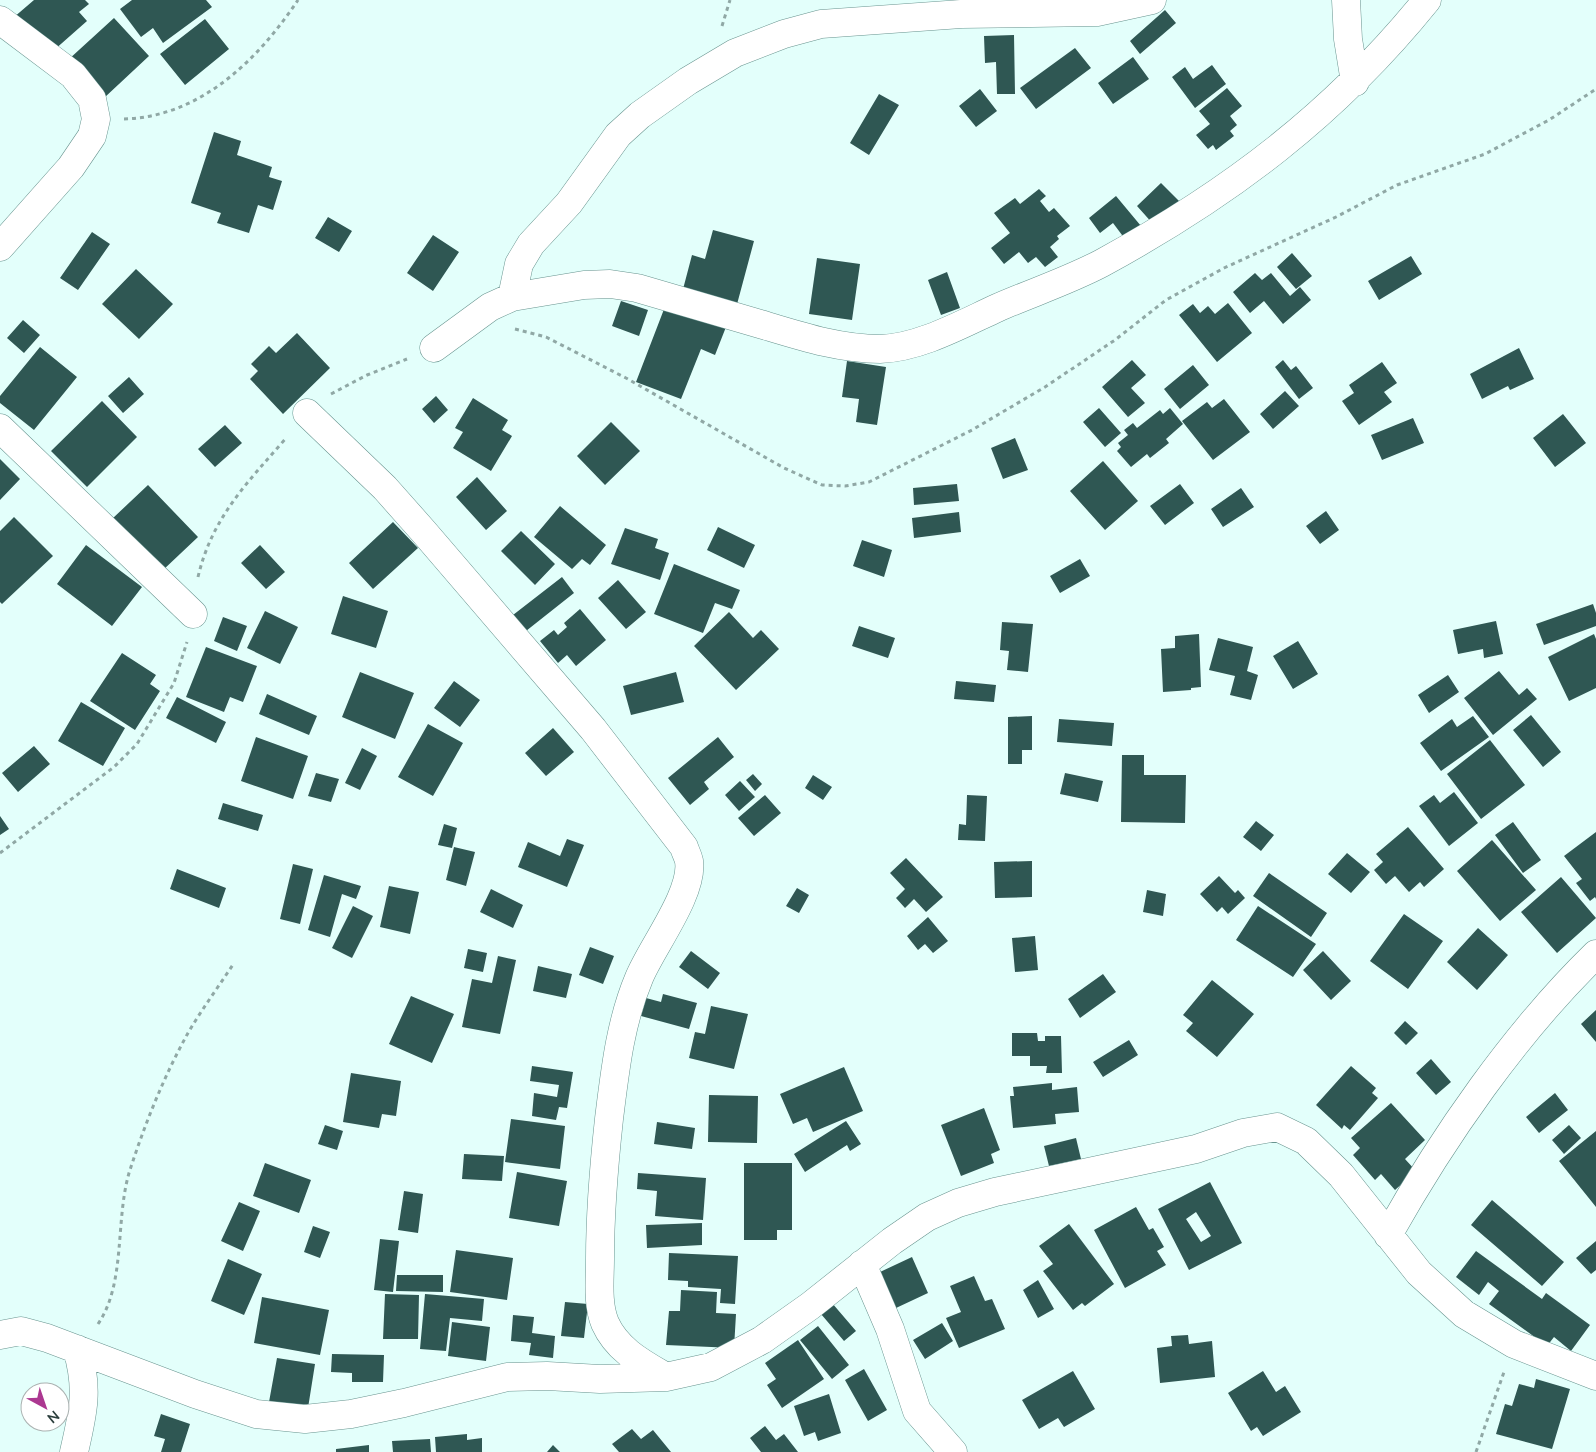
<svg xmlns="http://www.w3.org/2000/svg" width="1596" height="1452" font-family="Mulish,sans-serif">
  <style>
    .building { fill: #2f5753; fill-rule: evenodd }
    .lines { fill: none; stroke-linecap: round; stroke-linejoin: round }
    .minor-casing { stroke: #68948f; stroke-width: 29 }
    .path { stroke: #90a8a5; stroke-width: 3; stroke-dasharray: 4 4; stroke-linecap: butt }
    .minor { stroke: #fff; stroke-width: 28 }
  </style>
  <rect width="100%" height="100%" fill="#e3fffb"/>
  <path class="building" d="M34 0H85L89 4 79 12 87 21 53 51 13 18Z
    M132 0H206L212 7 163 43 153 28 141 37 120 9Z
    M1165 10 1176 23 1140 54 1130 41Z
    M114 18 149 56 104 98 68 60Z
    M205 19 229 49 185 85 160 54Z
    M1014 35 1015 94H997L996 62 985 63 984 36Z
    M1075 48 1091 68 1036 109 1020 88Z
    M1133 57 1149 79 1113 104 1098 83Z
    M1212 65 1226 84 1195 108 1172 77 1185 67 1193 79Z
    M1227 88 1242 106 1230 116 1237 125 1230 131 1234 136 1216 150 1213 145 1208 149 1196 135 1210 124 1199 111Z
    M980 89 997 111 976 127 959 106Z
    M879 94 899 105 869 155 850 143Z
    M214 132 241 141 237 155 272 167 269 177 282 181 273 210 258 205 249 233 217 223 221 213 191 203Z
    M1161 183 1179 201 1154 225 1137 206Z
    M1039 189 1046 196 1040 201 1049 212 1054 208 1070 226 1057 236 1059 239 1050 247 1058 257 1045 267 1036 257 1028 263 1019 252 1004 264 991 248 1010 233 994 213 1015 198 1020 204Z
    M1116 196 1141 226 1125 239 1113 223 1100 233 1089 218Z
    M328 217 352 231 339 252 315 238Z
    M713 230 754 241 736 308 682 293 692 255 705 259Z
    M92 232 110 244 78 290 60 278Z
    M433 235 459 252 433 291 407 273Z
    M1292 253 1312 276 1296 289 1277 267Z
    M1411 256 1422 274 1379 300 1368 281Z
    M817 258 860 264 852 320 809 314Z
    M136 269 173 304 139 339 102 304Z
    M947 272 960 308 941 315 928 280Z
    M1255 273 1262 280 1271 273 1290 296 1300 287 1311 300 1283 324 1264 301 1250 313 1233 292Z
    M621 301 648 310 639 336 612 326Z
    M1228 303 1252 333 1217 362 1179 315 1193 304 1200 313 1208 306 1215 314Z
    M666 304 726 327 715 355 701 349 681 399 636 382Z
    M23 320 40 335 24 353 7 338Z
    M297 333 330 368 283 414 250 379 258 371 251 364 269 346 276 353Z
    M40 347 77 377 34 430 0 403V396Z
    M1519 348 1534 379 1510 390 1508 386 1482 399 1470 374Z
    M1132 360 1146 375 1131 388 1145 403 1128 417 1102 387Z
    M1283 360 1291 370 1296 366 1313 388 1299 399 1275 367Z
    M847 361 886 367 877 425 856 422 859 399 842 397Z
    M1382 362 1397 383 1384 392 1392 402 1359 425 1342 401 1354 393 1349 385Z
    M1193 365 1209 385 1180 409 1164 389Z
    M129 377 144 394 123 413 108 396Z
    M1285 391 1299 406 1273 429 1260 414Z
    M436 396 448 410 434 423 422 409Z
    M473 398 508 420 502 430 512 436 491 471 453 448 463 432 455 428Z
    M1224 399 1250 432 1213 460 1182 421 1207 402 1212 408Z
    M102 401 137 437 87 487 51 451Z
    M1099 408 1121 433 1105 447 1083 422Z
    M1170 408 1183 424 1166 439 1169 443 1150 458 1147 454 1131 467 1117 451 1121 447 1118 443 1128 435 1124 430 1133 423 1137 428 1160 410 1163 414Z
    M1563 414 1586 443 1555 467 1533 438Z
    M1413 418 1424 443 1382 460 1371 435Z
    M611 422 640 451 605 485 577 456Z
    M225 425 242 443 215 467 198 449Z
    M1015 438 1028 470 1003 479 991 448Z
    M0 459 20 479 0 500Z
    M1103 461 1138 501 1105 530 1070 491Z
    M477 477 507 511 486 530 456 497Z
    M957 484 959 501 914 505 913 488Z
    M1180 484 1194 503 1165 525 1150 506Z
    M148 485 198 537 162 571 112 519Z
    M1241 488 1254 507 1223 527 1211 509Z
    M560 506 606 545 590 565 582 559 572 569 534 537Z
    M1326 511 1339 530 1320 544 1306 526Z
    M959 512 961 532 914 538 912 518Z
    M14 517 53 556 2 604 0 602V531Z
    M393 522 418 548 373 589 349 563Z
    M718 527 755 545 744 568 707 550Z
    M625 528 658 539 655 548 669 553 660 580 611 564Z
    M521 531 555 564 535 585 501 551Z
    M862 540 892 550 884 577 853 566Z
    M86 545 142 587 112 626 57 584Z
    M260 545 285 572 266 589 241 563Z
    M1080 559 1090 576 1060 593 1050 576Z
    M674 564 740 590 732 609 715 603 703 633 654 614Z
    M562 577 574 593 526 631 513 615Z
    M618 580 646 612 626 629 598 598Z
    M343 596 388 611 376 648 331 634Z
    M1593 604 1596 613V626L1544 645 1536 624Z
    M580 609 606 640 576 666 567 655 558 663 540 641 554 630 558 635 567 627 564 623Z
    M265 611 298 627 280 664 247 648Z
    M729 612 753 638 761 630 779 649 736 690 694 646Z
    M223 617 247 626 237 651 214 641Z
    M1496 621 1503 654 1484 658 1483 649 1458 654 1453 630Z
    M1002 622 1033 624 1028 672 1007 670 1009 651 1000 650Z
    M859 626 895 638 888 658 852 646Z
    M1199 634 1201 687 1191 688V690L1163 692 1161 649 1175 648V636Z
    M1594 634 1596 639V688L1569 701 1548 657Z
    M1218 638 1253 647 1247 671 1258 675 1251 700 1230 695 1235 676 1209 670Z
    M1298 641 1318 674 1293 689 1273 656Z
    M206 647 257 666 243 702 230 697 224 712 186 697Z
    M122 653 156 675 150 684 160 691 135 730 90 701Z
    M1499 671 1519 695 1527 688 1537 699 1493 735 1464 698Z
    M360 672 414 693 395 739 342 717Z
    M676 672 684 702 631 715 623 686Z
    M1448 675 1459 692 1429 713 1418 695Z
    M454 681 480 700 460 727 434 708Z
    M956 681 996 685 994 702 954 699Z
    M267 694 317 716 309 735 259 714Z
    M177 697 226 722 216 743 166 718Z
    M81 702 125 728 103 766 58 741Z
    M1531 715 1561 752 1543 767 1513 730Z
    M1032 716V750H1022V764H1008V717Z
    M1473 716 1489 737 1441 771 1420 743 1452 719 1457 727Z
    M1059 719 1114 723 1112 746 1057 742Z
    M428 724 463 743 433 796 398 777Z
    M553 728 574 752 546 776 525 753Z
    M256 737 308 756 293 799 241 781Z
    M718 737 734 757 704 782 709 789 690 805 668 778Z
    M1490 740 1525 785 1481 819 1447 774Z
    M34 746 50 764 18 792 2 773Z
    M362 748 377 756 360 790 345 783Z
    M1122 755H1144V775H1186L1185 823 1121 822Z
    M316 773 339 779 331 802 308 796Z
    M1065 773 1103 781 1098 802 1060 794Z
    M753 774 762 784 755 791 746 780Z
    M813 775 832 787 823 800 805 788Z
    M740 781 755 797 739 811 725 795Z
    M1454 792 1478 823 1449 846 1419 806 1434 795 1440 803Z
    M765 795 781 813 754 836 738 818Z
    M967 795 987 796 985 841 958 840 959 824 966 825Z
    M223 803 263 815 258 831 218 819Z
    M0 816 9 829 0 835Z
    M1256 821 1274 835 1261 851 1243 837Z
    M1513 822 1541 860 1523 873 1495 835Z
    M444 824 457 828 452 848 438 845Z
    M1408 827 1444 869 1424 887 1420 882 1409 892 1395 876 1386 884 1374 870 1383 862 1376 854Z
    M1596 832V899L1595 897 1590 901 1576 883 1582 879 1564 856Z
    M567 839 584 845 567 887 518 867 528 842 560 856Z
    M1492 840 1536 890 1500 921 1457 871Z
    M454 847 475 852 466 886 446 880Z
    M1347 853 1370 872 1351 893 1328 874Z
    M906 858 943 897 926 912 914 899 905 908 896 898 905 889 890 873Z
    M1032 861V897L995 898 994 862Z
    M293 864 313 869 300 924 280 919Z
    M177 869 226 888 219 908 170 889Z
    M1269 873 1327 913 1311 937 1253 896Z
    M324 875 361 886 356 899 342 894 330 937 308 930Z
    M1219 876 1235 893 1238 890 1245 898 1228 914 1222 907 1217 912 1200 894Z
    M1561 877 1596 918 1557 953 1521 912Z
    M389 886 419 892 410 934 380 927Z
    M797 888 809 895 799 913 786 906Z
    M491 889 523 905 513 928 480 912Z
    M1147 890 1166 894 1163 916 1143 912Z
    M353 906 373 916 352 958 332 948Z
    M1258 906 1316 944 1293 977 1236 940Z
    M1404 914 1443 941 1408 989 1370 961Z
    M928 917 948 941 933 953 925 944 918 950 907 936Z
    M1478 928 1508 955 1477 990 1447 962Z
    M1035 936 1038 970 1015 972 1012 938Z
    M590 947 614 956 603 984 579 975Z
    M468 949 487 953 483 972 464 968Z
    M691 951 720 973 708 989 679 967Z
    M1323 951 1351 981 1331 1000 1303 970Z
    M498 956 516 960 500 1034 462 1027 472 979 492 983Z
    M538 966 572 974 566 998 533 991Z
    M1103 974 1116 992 1080 1018 1068 999Z
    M1212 980 1254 1014 1217 1057 1186 1031 1193 1023 1183 1015Z
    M663 994 697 1003 689 1029 641 1016 646 998 661 1002Z
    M411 996 454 1014 432 1063 389 1044Z
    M711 1006 748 1014 734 1069 689 1058 695 1032 705 1034Z
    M1596 1010V1042L1581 1024Z
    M1405 1021 1418 1033 1406 1045 1394 1033Z
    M1012 1033H1037L1038 1041H1045V1036H1061L1062 1073H1046L1047 1066H1030V1056H1012Z
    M1129 1040 1138 1055 1103 1077 1093 1062Z
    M1431 1059 1451 1082 1436 1095 1416 1073Z
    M532 1066 573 1072 567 1108 559 1107 556 1120 532 1116 534 1093 557 1097 559 1085 530 1081Z
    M1351 1066 1376 1088 1372 1093 1378 1098 1350 1130 1344 1125 1342 1129 1316 1105Z
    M844 1067 863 1111 813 1132 807 1118 793 1124 780 1094Z
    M351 1073 401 1081 396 1116 382 1114 379 1128 343 1122Z
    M1052 1083V1090L1077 1087 1079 1112 1055 1114 1056 1124 1013 1128 1010 1096H1014L1013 1087Z
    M1555 1093 1568 1110 1539 1133 1526 1117Z
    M709 1095 758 1096 757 1143 708 1142Z
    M1391 1103 1425 1140 1405 1159 1416 1171 1395 1190 1381 1174 1375 1180 1353 1155 1360 1148 1351 1138Z
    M984 1108 1000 1150 991 1154 994 1163 961 1176 941 1125Z
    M511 1119 565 1126 560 1169 505 1162Z
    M846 1121 861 1144 850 1151 847 1145 805 1172 794 1154Z
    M657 1122 695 1128 692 1149 654 1144Z
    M325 1125 343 1131 337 1150 318 1144Z
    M1569 1125 1581 1138 1564 1154 1552 1140Z
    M1596 1131V1207L1559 1161Z
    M1076 1138 1081 1159 1049 1166 1044 1146Z
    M464 1154 504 1156 502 1181 462 1179Z
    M265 1163 311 1180 299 1213 253 1196Z
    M744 1163H792V1230H777V1240H744Z
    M517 1172 567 1181 559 1226 509 1218Z
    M638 1173 706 1178 703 1220 655 1216 657 1191 637 1189Z
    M1210 1182 1242 1243 1189 1270 1158 1209ZM1196 1212 1211 1236 1201 1242 1186 1219Z
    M404 1191 423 1194 418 1233 398 1230Z
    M1492 1200 1564 1262 1542 1286 1471 1225Z
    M239 1202 260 1211 243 1251 221 1241Z
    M1136 1207 1149 1230 1153 1228 1164 1247 1157 1251 1166 1265 1125 1288 1094 1230Z
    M702 1223V1245L647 1248 646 1225Z
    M1069 1224 1114 1284 1085 1306 1082 1303 1073 1310 1043 1271 1053 1264 1039 1246Z
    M313 1226 330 1232 320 1258 304 1252Z
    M380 1239 399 1241 393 1292 374 1290Z
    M1596 1241V1270L1591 1274 1576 1258Z
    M456 1250 513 1258 507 1300 450 1292Z
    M1476 1251 1542 1299 1546 1293 1590 1325 1571 1351 1554 1337 1547 1346 1489 1304 1499 1291 1488 1282 1479 1295 1456 1277Z
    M669 1253 738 1256 735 1304 720 1303 721 1289 688 1287V1281L668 1280Z
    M912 1257 928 1293 896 1308 880 1272Z
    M228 1259 262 1274 244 1315 211 1301Z
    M397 1275H443V1292L396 1291Z
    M974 1276 985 1301 992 1299 1005 1329 959 1348 946 1318 961 1312 950 1286Z
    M1038 1280 1054 1309 1038 1318 1023 1290Z
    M681 1290 717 1292 716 1313 736 1314 734 1348 666 1345 669 1311H680Z
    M385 1294 419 1295 418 1339H383Z
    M425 1294 484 1299 482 1321 450 1318 446 1351 420 1349Z
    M262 1297 329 1310 320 1355 254 1343Z
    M565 1302 588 1304 584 1338 561 1336Z
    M832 1303 856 1331 844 1341 821 1314Z
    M513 1315 534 1317 532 1333 555 1336 553 1358 529 1355 531 1343 511 1341Z
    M452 1322 490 1327 486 1361 448 1356Z
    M942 1323 953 1341 925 1359 913 1340Z
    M818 1326 849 1365 832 1379 800 1340Z
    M1188 1335 1189 1344 1212 1341 1215 1377 1160 1383 1157 1348 1172 1346 1171 1336Z
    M798 1340 824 1379 782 1408 767 1385 776 1379 765 1363Z
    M332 1354 384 1355 383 1382H352V1373L331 1372Z
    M277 1358 315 1364 308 1408 269 1402Z
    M864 1369 887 1410 868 1421 845 1380Z
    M1073 1371 1095 1409 1064 1427 1058 1418 1039 1429 1022 1400Z
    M1263 1371 1276 1392 1285 1386 1301 1412 1263 1436 1257 1427 1251 1431 1228 1393Z
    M1536 1379 1570 1389 1552 1449 1496 1434 1505 1404 1512 1406 1519 1384 1534 1388Z
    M829 1394 841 1433 818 1441 815 1432 804 1436 794 1406Z
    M161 1414 190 1424 181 1452H161L165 1439 154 1436Z
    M765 1426 776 1440 784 1434 798 1452H761L750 1438Z
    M632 1429 641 1439 653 1430 671 1452H619L612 1444Z
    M467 1434V1440L482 1438V1452H436L435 1437Z
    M430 1439 431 1452H393L392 1441Z
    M369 1445V1452H336V1449Z
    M553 1445 560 1452H547Z"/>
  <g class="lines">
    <defs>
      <path id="minor" d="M1346 0 1348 39 1355 82
        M0 20 73 75 92 99 96 119 92 136 71 167 0 247
        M512 297 519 264 531 244 569 203 618 135 640 115 688 81 735 53 784 34 821 24 961 14 1097 12 1152 0
        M434 348 490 307 512 297 584 285 610 284 637 288C678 300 719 312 760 324 800 336 839 349 880 349 919 348 962 324 997 308 1031 293 1068 281 1102 263 1230 193 1335 114 1427 0
        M307 413 385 488 424 532 593 729 684 847C685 851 688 856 689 861 694 893 651 948 639 978 620 1023 615 1071 609 1119 604 1165 600 1212 600 1259 600 1279 597 1304 605 1323 617 1350 642 1363 666 1377
        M0 428 193 614
        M1388 1235C1443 1137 1515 1033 1596 954
        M862 1264 890 1329 917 1411 953 1452
        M0 1335 21 1331 47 1338 195 1394 256 1414 305 1419 351 1414 404 1403 507 1377 547 1376 600 1379 666 1377 711 1367 762 1340 810 1306 892 1241 927 1217 958 1203 995 1192 1196 1149 1243 1133 1277 1127 1306 1141 1341 1175 1419 1273 1464 1314 1514 1344 1596 1376
        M74 1452C83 1413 89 1389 77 1349"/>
    </defs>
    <use href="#minor" class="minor-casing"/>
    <path class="path" d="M722 26 730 0
      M124 119C200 117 258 60 298 0
      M515 329 546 337 626 378 784 468 822 485 845 486 869 482 972 430 1045 387 1115 340 1166 300 1224 268 1336 217 1397 185 1485 154 1549 120 1596 89
      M331 394 367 375 407 359
      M198 577C212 517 248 482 287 437
      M0 853 114 767 137 744 174 683 187 642
      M98 1324C126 1283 115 1222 129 1173 144 1126 164 1076 188 1033 202 1009 219 986 234 963
      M1476 1452 1504 1372"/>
    <use href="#minor" class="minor"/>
  </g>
  <g transform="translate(45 1407) rotate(140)"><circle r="24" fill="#ffffff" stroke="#abb2b1"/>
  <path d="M0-4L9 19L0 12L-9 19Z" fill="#ac3891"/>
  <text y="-8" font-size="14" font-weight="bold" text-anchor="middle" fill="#2c3f3d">N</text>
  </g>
</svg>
